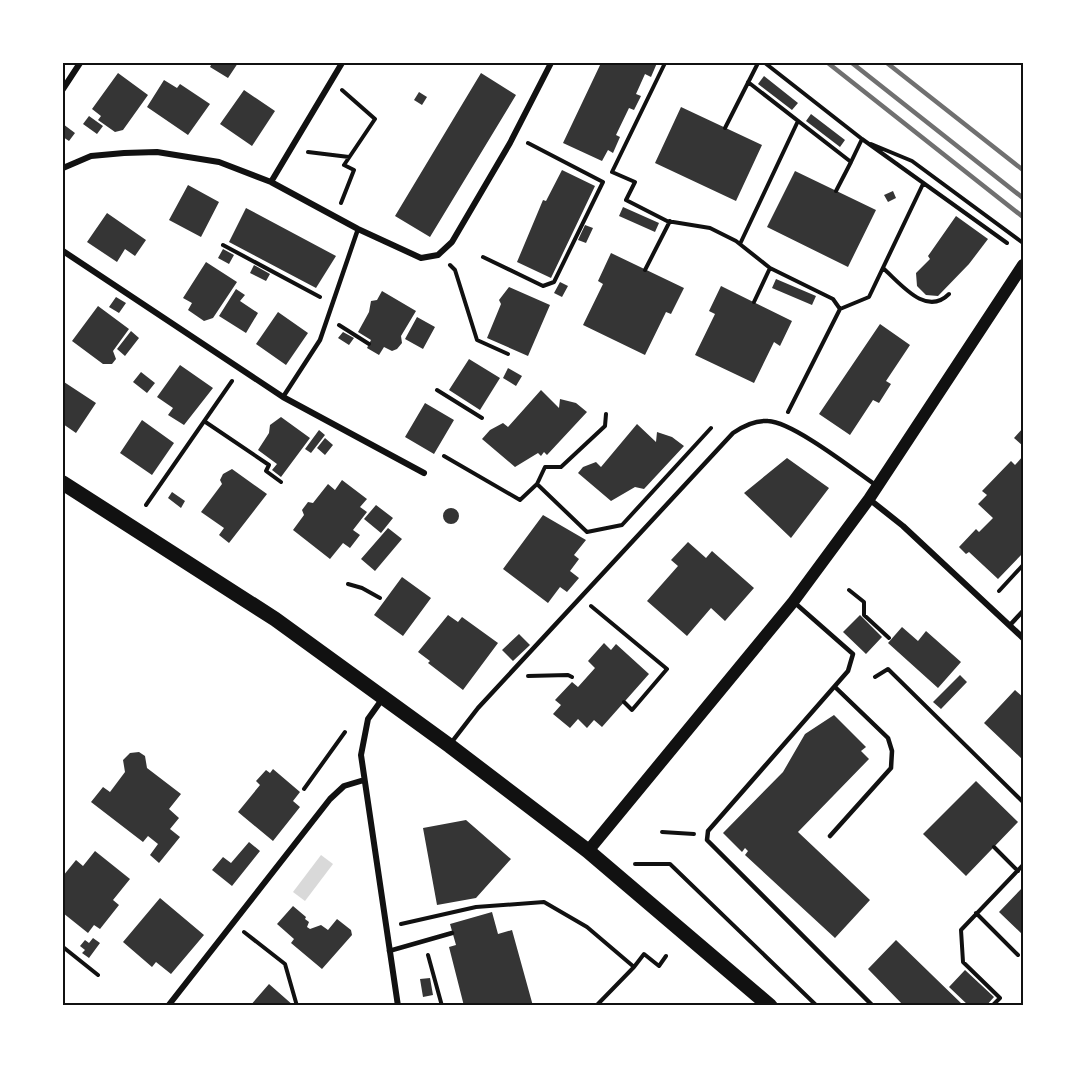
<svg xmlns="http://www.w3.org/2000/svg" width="1086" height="1069" font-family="Figtree,sans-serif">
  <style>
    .water { fill: #d9d9d9 }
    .building { fill: #353535 }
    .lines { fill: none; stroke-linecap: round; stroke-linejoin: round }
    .path { stroke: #111; stroke-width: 4 }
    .service { stroke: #111; stroke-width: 4.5 }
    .minor { stroke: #111; stroke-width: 6 }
    .secondary { stroke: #111; stroke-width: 12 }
    .primary { stroke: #111; stroke-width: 15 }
    .rail { stroke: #707070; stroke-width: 4.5 }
    .neatline { fill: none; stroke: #111; stroke-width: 2 }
  </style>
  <rect width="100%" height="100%" fill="#fff"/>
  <path class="water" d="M321 855 333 864 305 901 293 892Z"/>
  <path class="building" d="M212 63H238L228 78 210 67Z
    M601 63H657L651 77 645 74 636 94 641 96 634 110 629 108 616 135 620 137 613 153 608 150 602 161 563 143Z
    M118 73 148 95 123 130 115 132 98 120 101 116 92 109Z
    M481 73 516 95 430 237 395 216Z
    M764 76 798 103 792 110 758 84Z
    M164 80 177 88 180 84 210 104 188 135 147 107Z
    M244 90 275 111 252 146 220 124Z
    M419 92 427 97 422 105 414 100Z
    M681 107 762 145 736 201 655 163Z
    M811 114 845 140 840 147 806 121Z
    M89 116 103 126 97 134 83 124Z
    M63 124 75 133 69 141 63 137Z
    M562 170 595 186 551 278 517 262 543 200 546 201Z
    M795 171 876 210 848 267 767 227Z
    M188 185 219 202 201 237 169 220Z
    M893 191 896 198 888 202 884 195Z
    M623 207 659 223 655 232 619 216Z
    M246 208 336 256 316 288 229 242Z
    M107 213 146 240 135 256 125 249 117 262 87 242Z
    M956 216 988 239 969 264 938 296 926 295 917 286 916 273 930 259 928 256Z
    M585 225 593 228 586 243 578 240Z
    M223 249 234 255 229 264 218 258Z
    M611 253 684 288 671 314 666 312 645 355 583 325 603 284 598 281Z
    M206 262 237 282 213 318 204 321 188 310 192 303 183 298Z
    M254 265 270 274 266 281 250 273Z
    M776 279 816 296 812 305 772 288Z
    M560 282 568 286 562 297 554 293Z
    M721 286 792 321 780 346 774 342 754 383 695 355 715 314 709 311Z
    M509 287 550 305 528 356 487 338 501 304 499 300Z
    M236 289 245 295 240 301 258 313 246 333 219 316Z
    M382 291 416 311 401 336 402 343 397 349 392 351 384 347 379 355 367 348 371 340 358 332 369 312 371 301 377 300Z
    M116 297 126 303 119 313 109 307Z
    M98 306 129 329 113 351 116 359 112 364H103L72 341Z
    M278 312 308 333 286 365 256 344Z
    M417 317 435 327 423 349 405 339Z
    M880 324 910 345 886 381 891 384 879 403 873 400 850 435 819 414Z
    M131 331 139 338 125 356 117 349Z
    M343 332 354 338 349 345 338 338Z
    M469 359 500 378 480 410 449 390Z
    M180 365 213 388 184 425 168 415 173 408 157 397Z
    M508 368 522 376 516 386 503 378Z
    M141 372 155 383 147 393 133 382Z
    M64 382 96 403 76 433 63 424Z
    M541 390 559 408 560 399 576 403 587 412 547 455 544 452 541 456 538 453 515 467 482 439 490 430 503 423 508 427Z
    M425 403 454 420 434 454 405 437Z
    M281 417 310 438 281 477 272 470 277 464 258 450 269 433 270 425Z
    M142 420 174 443 152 475 120 453Z
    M637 424 656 442 657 432 672 437 684 446 644 489 635 487 611 501 578 473 583 467 596 462 601 467Z
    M1023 428V446L1014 438Z
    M319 430 325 435 311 453 305 449Z
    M325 438 333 445 325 455 317 448Z
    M1023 456V553L998 579 969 552 966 554 959 547 976 529 979 532 993 518 978 504 987 495 982 491 1011 461 1015 465Z
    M787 458 829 488 791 538 744 493Z
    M232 469 267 494 229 543 219 535 224 528 201 512 222 484 220 480 223 474Z
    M342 480 367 499 360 507 367 512 353 530 360 535 350 548 343 543 330 559 293 530 304 515 302 510 308 502 313 503 328 484 335 490Z
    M172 492 185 501 181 508 168 498Z
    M376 505 393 518 381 533 364 519Z
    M443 516a8 8 0 1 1 16 0a8 8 0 1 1-16 0Z
    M543 515 586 540 574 555 579 559 570 571 579 578 567 592 560 587 548 603 503 569Z
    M388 528 402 539 375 571 361 559Z
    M688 542 706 558 712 551 754 588 725 621 711 608 687 636 647 601 678 566 671 560Z
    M402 577 431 598 403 636 374 615Z
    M448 615 458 622 462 617 498 643 463 690 428 663 430 661 418 652Z
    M860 615 882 637 866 654 843 632Z
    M902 627 918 641 926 631 961 662 938 688 888 643Z
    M519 634 530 645 513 661 502 650Z
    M604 643 611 650 616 644 649 674 602 727 594 720 587 728 578 719 570 728 553 714 561 705 555 700 572 682 578 687 595 668 588 661Z
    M960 675 967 682 941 709 933 702Z
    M1015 690 1023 697V760L984 723Z
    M834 715 866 747 861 751 869 759 798 832 870 900 835 938 745 855 748 851 745 848 742 852 723 833 783 772 805 734Z
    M139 752 145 756 147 768 181 794 169 809 179 818 170 829 180 837 159 863 150 855 158 844 148 836 143 842 91 802 103 787 110 792 125 772 123 760 130 753Z
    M273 769 300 792 293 801 300 807 273 841 238 812 260 785 256 781 266 770 270 773Z
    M976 781 1018 822 966 876 923 834Z
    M466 820 511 859 476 898 437 905 423 828Z
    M249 842 260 851 232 886 212 870 223 857 231 863Z
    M95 851 130 879 113 900 119 905 100 929 94 925 88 933 63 913V876L76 860 83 866Z
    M1023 887V935L999 912Z
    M160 898 204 935 171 974 156 962 152 967 123 942Z
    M293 906 306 917 305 919 309 922 307 927 310 929 321 925 328 930 337 919 351 930 352 935 322 969 291 943 294 939 277 924Z
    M492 912 498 934 512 930 533 1006H464L449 947 456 945 450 924Z
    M93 938 100 943 89 958 82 953 85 950 80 946 85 940 89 943Z
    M896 940 964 1006H904L868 969Z
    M965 970 994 997 986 1006H969L949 987Z
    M430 978 433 995 423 997 420 979Z
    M269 984 294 1006H250Z"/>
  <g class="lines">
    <path class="path" d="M665 63 612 172 635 182 626 200 667 221 710 228 736 241 770 268 833 299 840 309
      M765 63 862 139 1007 243
      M748 82 851 162 862 139
      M725 128 758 63
      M871 144 912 161 1023 243
      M308 152 349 157
      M836 191 851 162
      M341 203 354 170 344 165 375 119 342 90
      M740 244 798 121
      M223 245 320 297
      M483 257 543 286 554 282 603 182 528 143
      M450 265 455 270 477 340 508 354
      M883 268C901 284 926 317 949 294
      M645 270 670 221
      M754 302 770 268
      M339 325 369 344
      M437 390 482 418
      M788 412 840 309 869 297 923 184
      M204 421 269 465 266 471 281 482
      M444 456 520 500 537 484 587 532 622 525 711 428
      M537 484 545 467H561L605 426 606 414
      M146 505 232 381
      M348 584 362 588 380 598
      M849 590 864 602V615L889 638
      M999 591 1023 565
      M591 606 667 669 632 710 624 702
      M528 676 568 675 572 677
      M875 677 888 669 1023 802
      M304 789 345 732
      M662 832 694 834
      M994 847 1018 871
      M635 864H670L817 1006
      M976 913 1018 955
      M401 924 476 907 544 902 587 927 634 967 596 1006
      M244 932 285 964 297 1006
      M63 947 98 975
      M428 955 442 1006
      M634 967 644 954 659 966 666 956
      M992 1006 1000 998 963 962 961 930 1023 865"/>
    <path class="service" d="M283 397 320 340 358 229
      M795 603 853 654 848 671 708 831 707 840 873 1006
      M1010 625 1023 611
      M451 743 478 708 733 433C743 426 755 420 768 421 793 422 854 470 877 486
      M830 836 891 768 892 751 888 738 835 687
      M389 951 452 933"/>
    <path class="minor" d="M63 89 80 63
      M63 168 91 156 124 153 157 152 219 162 271 182 358 229 421 258 438 255 452 242 510 143 551 63
      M271 182 342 63
      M63 251 283 397 424 473
      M869 499 903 526 1023 638
      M383 698 368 719 361 755 398 1006
      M168 1006 330 799 344 786 364 780"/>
    <path class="secondary" d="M588 851 793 602 869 499 1023 265"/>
    <path class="primary" d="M63 483 275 619 450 746 588 851 770 1006"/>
    <path class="rail" d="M828 63 1023 217
      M852 63 1023 198
      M887 63 1023 170"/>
  </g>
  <rect width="1086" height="1069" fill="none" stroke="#ffffff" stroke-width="129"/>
  <rect x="64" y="64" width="958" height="940" class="neatline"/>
</svg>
